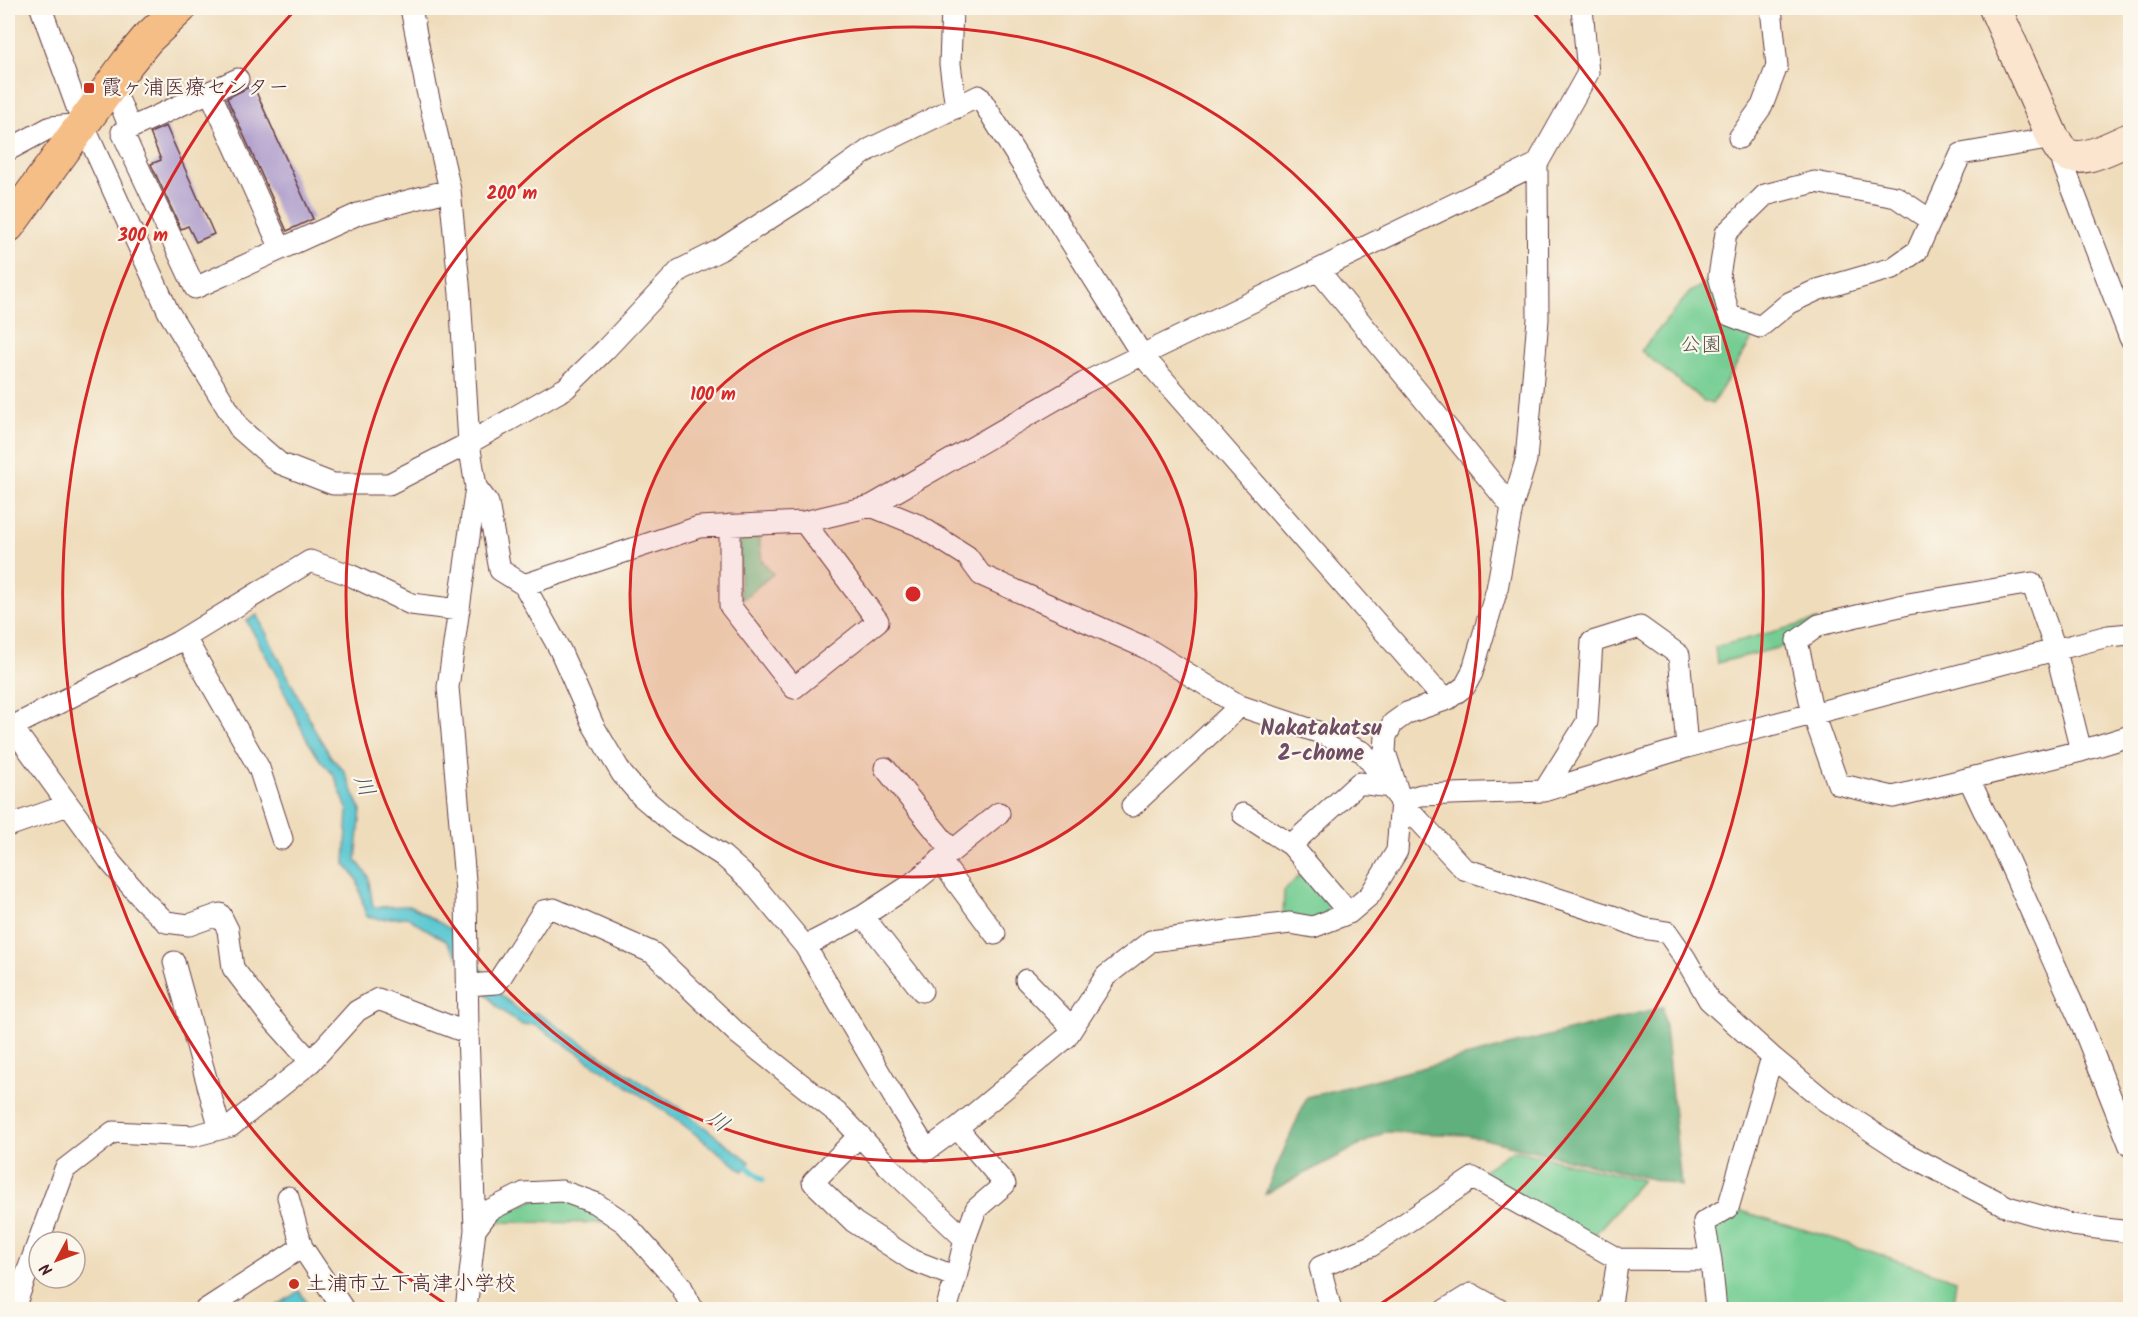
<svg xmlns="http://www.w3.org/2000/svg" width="2138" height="1317" font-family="Kalam,'Klee One',sans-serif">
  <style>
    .green { fill: #74cd93; stroke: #5f765f; stroke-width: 1.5 }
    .forest { fill: #5fb07d; stroke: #546854; stroke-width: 1.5 }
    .water { fill: #5cc8d2; stroke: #53747e; stroke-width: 1.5 }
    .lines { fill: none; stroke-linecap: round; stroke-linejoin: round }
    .stream { stroke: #5cc8d2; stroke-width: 6 }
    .building { fill: #b3a3ce }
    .street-casing { stroke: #633b41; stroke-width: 23 }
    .secondary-casing { stroke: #633b41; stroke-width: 34 }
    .highway-casing { stroke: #633b41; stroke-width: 35 }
    .street { stroke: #fff; stroke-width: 21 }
    .secondary { stroke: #fbe5cf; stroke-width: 32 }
    .highway { stroke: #f6be87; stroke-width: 33 }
    .ring { fill: none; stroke: #d62828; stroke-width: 3 }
    .poi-dot { fill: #c8321e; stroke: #fbf7ec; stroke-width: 2 }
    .labels { text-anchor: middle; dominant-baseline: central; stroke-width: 4.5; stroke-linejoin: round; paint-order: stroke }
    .poi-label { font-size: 21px; fill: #4a1f2b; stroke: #fbf7ec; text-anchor: start }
    .park-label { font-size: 21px; fill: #57534a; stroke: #fbf7ec }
    .neighbourhood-label { font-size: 22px; font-weight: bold; fill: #6f4d64; stroke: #fbf7ec }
    .water-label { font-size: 22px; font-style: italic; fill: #505a65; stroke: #fbf7ec }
    .centre { fill: #d62828; stroke: #fbf7ec; stroke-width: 3 }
    .ring-label { font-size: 18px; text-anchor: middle; font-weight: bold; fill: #d62828; stroke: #fbf7ec; stroke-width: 4.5; stroke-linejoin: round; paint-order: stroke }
  </style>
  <rect width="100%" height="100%" fill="#fbf7ec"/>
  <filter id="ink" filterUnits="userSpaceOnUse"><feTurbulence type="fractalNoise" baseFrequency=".0167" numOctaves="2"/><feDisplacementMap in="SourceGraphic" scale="12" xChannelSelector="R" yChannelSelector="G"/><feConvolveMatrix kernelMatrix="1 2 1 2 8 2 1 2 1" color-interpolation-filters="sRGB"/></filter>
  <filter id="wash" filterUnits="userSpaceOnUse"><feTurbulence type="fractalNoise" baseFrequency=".008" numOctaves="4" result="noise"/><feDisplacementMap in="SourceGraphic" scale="24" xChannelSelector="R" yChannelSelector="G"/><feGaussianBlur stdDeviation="1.35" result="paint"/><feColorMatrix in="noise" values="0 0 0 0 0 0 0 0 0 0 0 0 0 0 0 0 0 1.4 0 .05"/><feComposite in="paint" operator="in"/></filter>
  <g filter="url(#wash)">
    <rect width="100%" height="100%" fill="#efdcbb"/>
    <path class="green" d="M1718 276 1728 315 1759 328 1712 404 1704 401 1641 351 1690 292Z
      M759 538 762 561 773 574 740 601V539Z
      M1818 620 1785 646 1717 663 1715 647Z
      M1306 869 1342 911 1312 921 1283 919 1284 891Z
      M1513 1150 1642 1180 1591 1239 1478 1174Z
      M563 1186 618 1223 486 1222Z
      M1737 1210 1822 1235 1956 1280 1952 1309H1722L1712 1225Z"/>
    <path class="forest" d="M1663 1007 1681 1186 1467 1135 1385 1132 1265 1194 1307 1097Z"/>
    <path class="water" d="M257 615 317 734 331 757 344 771 361 810 356 860 368 876 373 907 411 906 452 930 502 996 524 1014 537 1013 678 1107 750 1162 743 1171 672 1116 534 1024 521 1025 496 1006 446 941 407 917 380 919 366 916 357 879 345 864 348 811 334 775 320 760 306 738 277 676 247 621Z
      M299 1291 311 1309H272Z"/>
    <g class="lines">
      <path class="stream" d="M741 1162 762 1179"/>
    </g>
    <g id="blocks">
      <path class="building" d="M253 85 313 219 287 231 227 98Z
        M166 126 214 234 196 242 188 226 181 229 151 164 161 160 150 133Z"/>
    </g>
  </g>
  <g filter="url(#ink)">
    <use href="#blocks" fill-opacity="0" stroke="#633b41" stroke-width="1.5"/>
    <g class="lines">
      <defs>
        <path id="street" d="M41 8 83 124 168 311 240 429 279 463 333 484H389L469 443 566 388 605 350 680 270 720 250 803 197 870 149 979 96 1142 355 1432 686 1448 699
          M411 8 426 86 450 190 460 294 469 443 476 487 448 687 466 892 468 1033 475 1230 466 1310
          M952 8 950 64 956 108
          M238 79 122 132 195 288 358 214 450 190
          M210 92 281 249
          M105 93 120 103 130 128
          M1739 138 1762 106 1777 66 1771 8
          M8 150 51 127 83 124
          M2066 154 2063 164 2130 338
          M1930 220 1896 197 1815 182 1765 195 1726 233 1719 276 1729 315 1760 327 1789 303 1817 290 1893 268 1917 251 1961 154 2053 138
          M1318 270 1512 507
          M476 487 488 503 500 570 524 585 560 650 593 725 622 774 641 796 675 825 723 856 751 881 805 946 901 1109 927 1150 957 1128
          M871 506 918 525 967 556 981 575 1146 648 1240 706 1318 732 1363 752 1401 801 1464 869 1615 917 1642 928 1667 932 1685 958 1709 1000 1772 1057 1824 1100 1905 1153 2008 1207 2072 1225 2130 1232
          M730 525V606L794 688 878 621 804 522
          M524 585 699 527 804 522 871 506 1084 383 1537 164 1588 73 1582 8
          M185 638 259 768 282 839
          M12 727 111 863 143 900 166 922 189 925 220 914 228 930 233 968 267 1013 311 1062
          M8 729 178 642 310 561 350 575 411 604 459 610
          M2081 751 2056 651 2032 583 1908 604 1819 625 1797 641 1813 714 1838 784 1893 797 2081 751 2130 736
          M885 768 952 851
          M1969 779 1984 811 1994 829 2082 1025 2130 1146
          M1544 791 1587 722 1592 642 1640 627 1679 655 1687 747
          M1401 801 1421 795 1544 791 1687 747 2108 636 2130 634
          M1132 806 1240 706
          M1243 814 1291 845 1349 913
          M8 826 68 805
          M1291 845 1359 783 1391 787
          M940 860 995 934
          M863 916 922 991
          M805 946 863 916 909 886 999 813
          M174 962 220 1129
          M1026 980 1072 1028
          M467 985 497 983 543 911 554 909 653 953 737 1033 841 1116 890 1168 965 1239 976 1209 1005 1184 957 1128 1066 1038 1106 976 1151 941 1290 923 1313 927 1349 913 1370 895 1397 851 1401 801 1385 752 1386 736 1393 723 1407 713 1448 699 1465 686 1472 673 1497 589 1512 507 1526 460 1538 319 1537 164
          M860 1135 813 1182 854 1222 912 1260 956 1277 965 1239
          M288 1197 302 1247 344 1310
          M475 1230 490 1210 524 1193 562 1191 595 1203 625 1223 681 1286 693 1310
          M11 1310 17 1300 65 1169 113 1132 193 1136 231 1126 311 1062 357 1011 378 999 468 1033
          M205 1310 302 1247
          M946 1310 956 1277
          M1331 1310 1320 1267 1371 1246 1473 1178 1618 1259 1711 1260
          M1445 1310 1471 1294 1500 1310
          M1608 1310 1611 1304 1618 1259
          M1716 1310 1711 1260 1704 1222 1728 1208 1772 1057"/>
        <path id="secondary" d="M1995 8 2053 138C2056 141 2058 146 2061 150 2077 168 2112 146 2130 139"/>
        <path id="highway" d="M8 226 128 62 147 39 180 8"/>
      </defs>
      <use href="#street" class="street-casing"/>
      <use href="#secondary" class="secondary-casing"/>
      <use href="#highway" class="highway-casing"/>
      <use href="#street" class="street"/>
      <use href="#secondary" class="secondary"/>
      <use href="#highway" class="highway"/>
    </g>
  </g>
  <circle cx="913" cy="594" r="283" fill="#d62828" fill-opacity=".12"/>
  <g class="ring">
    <circle cx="913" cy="594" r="283"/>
    <circle cx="913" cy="594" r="567"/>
    <path d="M450 1307A850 850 0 0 1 296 9M1530 9A850 850 0 0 1 1376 1307"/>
  </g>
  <g class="poi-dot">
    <rect x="83" y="82" width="12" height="12" rx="3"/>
    <circle cx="294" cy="1284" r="6"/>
  </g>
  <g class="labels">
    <g class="poi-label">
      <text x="101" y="88">霞ヶ浦医療センター</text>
      <text x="306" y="1284">土浦市立下高津小学校</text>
    </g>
    <g class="park-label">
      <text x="1701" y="345">公園</text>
    </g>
    <g class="neighbourhood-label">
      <text x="1321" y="729">Nakatakatsu<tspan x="1321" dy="25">2-chome</tspan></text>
    </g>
    <g class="water-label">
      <text transform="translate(363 786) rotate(68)">川</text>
      <text transform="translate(717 1122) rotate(38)">川</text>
    </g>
  </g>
  <circle cx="913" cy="594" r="9" class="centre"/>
  <g class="ring-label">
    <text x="512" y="199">200 m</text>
    <text x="143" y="241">300 m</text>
    <text x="713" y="400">100 m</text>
  </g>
  <rect width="2138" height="1317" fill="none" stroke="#fbf7ec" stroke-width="30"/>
  <g transform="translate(57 1260) rotate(229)"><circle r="28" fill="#fbf7ec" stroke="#b4a19f" stroke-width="1.5"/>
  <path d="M0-4.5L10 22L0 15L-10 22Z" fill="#c8321e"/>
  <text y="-9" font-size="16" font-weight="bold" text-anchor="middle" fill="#4a1f2b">N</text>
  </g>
</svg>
